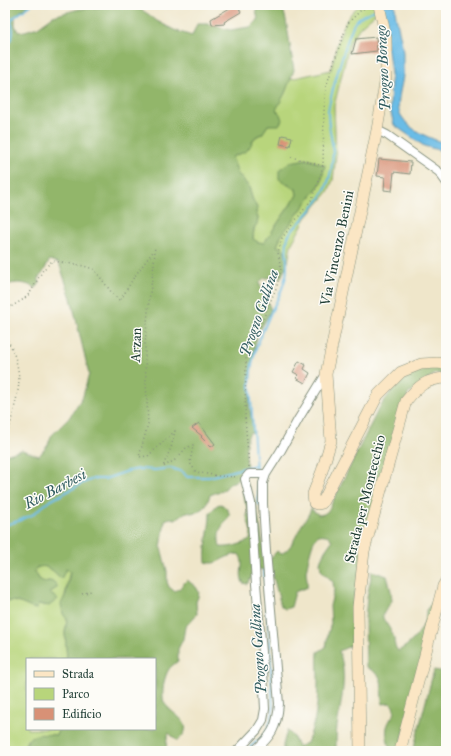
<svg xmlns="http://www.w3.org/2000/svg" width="451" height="756" font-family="'IM FELL Great Primer',serif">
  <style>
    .green { fill: #b8d57b; stroke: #6c8958 }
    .forest { fill: #92b66b; stroke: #587a50 }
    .water { fill: #6abce6; stroke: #447c8d }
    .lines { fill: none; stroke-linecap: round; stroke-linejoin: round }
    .stream { stroke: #6abce6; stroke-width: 2 }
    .building { fill: #d89176 }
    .street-casing { stroke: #87927f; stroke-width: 10 }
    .secondary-casing { stroke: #87927f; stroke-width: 12 }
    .path { stroke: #87927f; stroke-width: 1.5; stroke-dasharray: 1 3; stroke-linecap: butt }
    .street { stroke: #fff; stroke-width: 8 }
    .secondary { stroke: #fbe6c4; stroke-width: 11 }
    .labels { text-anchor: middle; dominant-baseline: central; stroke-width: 3; stroke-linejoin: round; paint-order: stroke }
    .street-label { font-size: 14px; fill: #1f3d34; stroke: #fdfcf7 }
    .water-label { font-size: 15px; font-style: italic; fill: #325d60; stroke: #fdfcf7 }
  </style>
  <rect width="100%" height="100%" fill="#fdfcf7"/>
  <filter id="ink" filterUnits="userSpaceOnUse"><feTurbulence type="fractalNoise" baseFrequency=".025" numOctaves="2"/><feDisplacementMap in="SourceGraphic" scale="8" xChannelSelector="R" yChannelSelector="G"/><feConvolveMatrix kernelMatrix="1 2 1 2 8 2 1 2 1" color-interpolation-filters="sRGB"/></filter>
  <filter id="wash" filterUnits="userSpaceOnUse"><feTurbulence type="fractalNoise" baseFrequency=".012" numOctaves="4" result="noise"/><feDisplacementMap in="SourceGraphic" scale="16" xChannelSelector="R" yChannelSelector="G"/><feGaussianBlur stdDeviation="0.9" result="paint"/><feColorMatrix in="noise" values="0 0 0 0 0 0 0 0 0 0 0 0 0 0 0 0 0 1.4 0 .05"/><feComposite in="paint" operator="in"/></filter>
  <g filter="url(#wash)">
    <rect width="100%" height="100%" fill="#efe6ca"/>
    <path class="green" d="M361 5H374L376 13 360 27 350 42 334 106 336 154 333 180 328 192 306 218 291 245 288 262 284 249 277 246 281 236 321 183 307 159 297 161 286 184 296 189 297 195 264 243 258 242 253 239C253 231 255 226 258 218L256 213 257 208 252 198 249 187 238 174 232 157C236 155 240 154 244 151 251 146 252 137 262 134L268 125 273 124 275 110 285 93 290 79 331 70C336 50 341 16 361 5Z
      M38 566C48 565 55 572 61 579L65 569 70 571C68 578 67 584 66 591 64 600 60 610 67 619L65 633 67 659H27V729H59L56 735H39L27 740 22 751H5V602C16 598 26 607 36 609L39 604 45 606 49 593 58 587 49 581 44 582 39 579 34 570Z"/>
    <path class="forest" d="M5 5H30L22 10 15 18V25L18 32 25 31 38 27 53 16 79 9 118 6H135L148 14 157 21 174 30 192 36 197 24H207L230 30 250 27 258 20 255 5H282L286 20 294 70 285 93 276 110 280 114 282 120 279 125H268L262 134C250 137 254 144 247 150 243 154 237 154 232 157L238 174 249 187 252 198 257 208 256 213 258 218 257 224 254 228 253 239 258 242 264 243 297 195 296 189 279 179V170L290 162 307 159 325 165 321 183 281 236 277 246 284 249 288 262 281 277 264 278 259 283 271 310 257 335 254 350 251 375 249 406 254 433 250 432C243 444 247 458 247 471L239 479 229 484 225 489 210 495 206 506 197 512 191 513 186 512 176 519 170 518 165 520 161 548 167 571V582L169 587 174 591 179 589 187 580 196 587 199 592 198 597 196 602 197 614 185 627 183 639 178 649V661C176 663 171 666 169 669 164 676 161 695 164 702 170 715 200 723 177 741L169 733 167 738 166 751H22C31 732 36 734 56 735L59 729H155V659H67L65 633 67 619 63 614 61 604 66 594 70 572 66 569 61 579C54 571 45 561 34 570L39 579 44 582 49 581 54 582 58 587 49 593 58 599 49 606 39 604 36 609C26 607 16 598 5 602V455L22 450 39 456 48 445 51 436 69 418 83 396 89 374 71 298 59 263 50 260C45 266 45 273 38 278L40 283 36 288C23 282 19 282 5 285Z
      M442 365 446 370V374L436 373 408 394 354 596 352 619V645L339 651C348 675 341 702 337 726 336 734 336 743 336 751H283V745L287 730 293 736 298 747 307 743C316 721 318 704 318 680 318 670 317 663 318 652L326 647 328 634 331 623 330 606 334 590 333 582 321 570 320 563 321 559 325 551 332 541 329 536C326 535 322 534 319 535 312 537 308 563 306 571 306 576 308 581 307 587L295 592 291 607 285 609 281 606 274 580 263 569 257 570 247 584 243 583C238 571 246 564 239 554 236 554 233 555 230 556 221 558 216 566 206 562 204 547 210 530 210 513L217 505 221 504C238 516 224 519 220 531 218 535 219 542 220 547 231 548 241 544 250 540L251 532 247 517 248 509 243 497V491L251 497 255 503 266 559 272 557 277 551 281 554C293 548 296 534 303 523 307 517 310 513 312 506V510L319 515 324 514 328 511 378 410 394 387 418 368Z
      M372 571 387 576 391 591 392 601C377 621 383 615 392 633 396 640 392 643 398 651 412 644 427 627 426 610L440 594 399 751H390C386 733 383 728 395 713L393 706 390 703 383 704C378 684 389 678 366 667L365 619 367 598Z
      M434 670 445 672 446 751H413Z"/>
    <path class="water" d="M382 5H395C395 21 402 37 403 53 403 60 403 68 403 75 402 88 394 106 402 117 411 132 431 138 446 144V152L424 146 394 125 390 109 391 73Z"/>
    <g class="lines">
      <path class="stream" d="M5 48C12 43 15 31 11 22L13 18 31 5
        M256 471 250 385C250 357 261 335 272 310 278 299 283 288 286 276 289 264 284 250 288 237 290 231 297 226 301 221 314 207 326 194 330 175 332 167 333 157 333 148 331 136 328 124 328 112 329 100 349 30 355 22 360 16 369 12 376 10
        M257 475 259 505
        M5 525 18 521 32 515 48 502 83 483 93 479H105L128 471 140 469 155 470 171 468 183 472 187 477H209L255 465
        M246 751 263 736 268 729 273 712 270 647 264 571"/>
    </g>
    <g id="blocks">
      <path class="building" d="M235 5H237L241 12 224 22 225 24 212 25 211 19Z
        M376 37 377 51 352 54 356 39Z
        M282 135 292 137 290 146 280 144Z
        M379 159 411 162 410 174 394 172 392 191 384 190 385 177 377 176Z
        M299 361 306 365 304 369 310 373 305 383 296 378 299 375 293 372Z
        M199 423 215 444 211 447 201 437 202 436 192 428Z"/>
    </g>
  </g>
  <g filter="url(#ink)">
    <use href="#blocks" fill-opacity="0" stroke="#87927f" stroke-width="1"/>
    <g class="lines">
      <defs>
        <path id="street" d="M377 130 387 135 439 172 446 182
          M237 751 257 730 263 720 265 709 262 652 256 584 251 503 245 479 249 474H266
          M254 751C272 736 277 727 279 704L266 551 263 504V483L266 474 280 452 299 418 326 374"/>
        <path id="secondary" d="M379 5 386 38V77L377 130 326 374 331 441 322 471 313 494 314 503 317 504 322 503 378 395 401 372 421 364 437 363 446 364
          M360 751 358 607 364 551 406 401C418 386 426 379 446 378
          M400 751 443 586 446 581"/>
      </defs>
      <use href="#street" class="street-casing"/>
      <use href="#secondary" class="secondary-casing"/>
      <path class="path" d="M291 157 323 166
        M5 311 9 308 24 299 30 293 43 270 52 261 80 265 94 269 112 293 120 301 134 277 155 249 154 264 149 301 145 344V360L148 424 139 457 148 456 175 431 171 448 166 459 163 467 175 460 186 448 193 445 190 463 196 472 218 476 238 477
        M5 337C9 342 12 348 14 354 22 379 19 388 13 413 11 421 10 429 5 436
        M249 467 245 418 246 359 277 286 281 268 278 253 282 238 312 199 318 183 323 166 324 111 326 87 339 47 348 23 360 11 370 5
        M82 594 91 591"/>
      <use href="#street" class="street"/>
      <use href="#secondary" class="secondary"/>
    </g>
  </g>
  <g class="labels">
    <g class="street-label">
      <text transform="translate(337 248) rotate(-78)">Via Vincenzo Benini</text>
      <text transform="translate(136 345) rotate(-88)">Arzan</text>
      <text transform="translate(365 499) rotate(-76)">Strada per Montecchio</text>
    </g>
    <g class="water-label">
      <text transform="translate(383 68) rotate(-93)">Progno Borago</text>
      <text transform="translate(259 313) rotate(-71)">Progno Gallina</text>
      <text transform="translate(55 489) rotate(-28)">Rio Barbesi</text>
      <text transform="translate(258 649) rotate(-94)">Progno Gallina</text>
    </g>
  </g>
  <rect width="451" height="756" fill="none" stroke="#fdfcf7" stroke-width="20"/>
  <rect x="26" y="658" width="130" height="72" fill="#fdfcf7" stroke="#a4b0a9"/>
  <rect x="34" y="671" width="20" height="6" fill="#fbe6c4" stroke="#a4b0a9"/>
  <text x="62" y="678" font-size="12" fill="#1f3d34">Strada</text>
  <rect x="34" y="688" width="20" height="12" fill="#b8d57b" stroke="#a4b0a9"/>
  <text x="62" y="698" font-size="12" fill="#1f3d34">Parco</text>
  <rect x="34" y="708" width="20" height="12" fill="#d89176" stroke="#a4b0a9"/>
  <text x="62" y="718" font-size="12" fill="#1f3d34">Edificio</text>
</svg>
